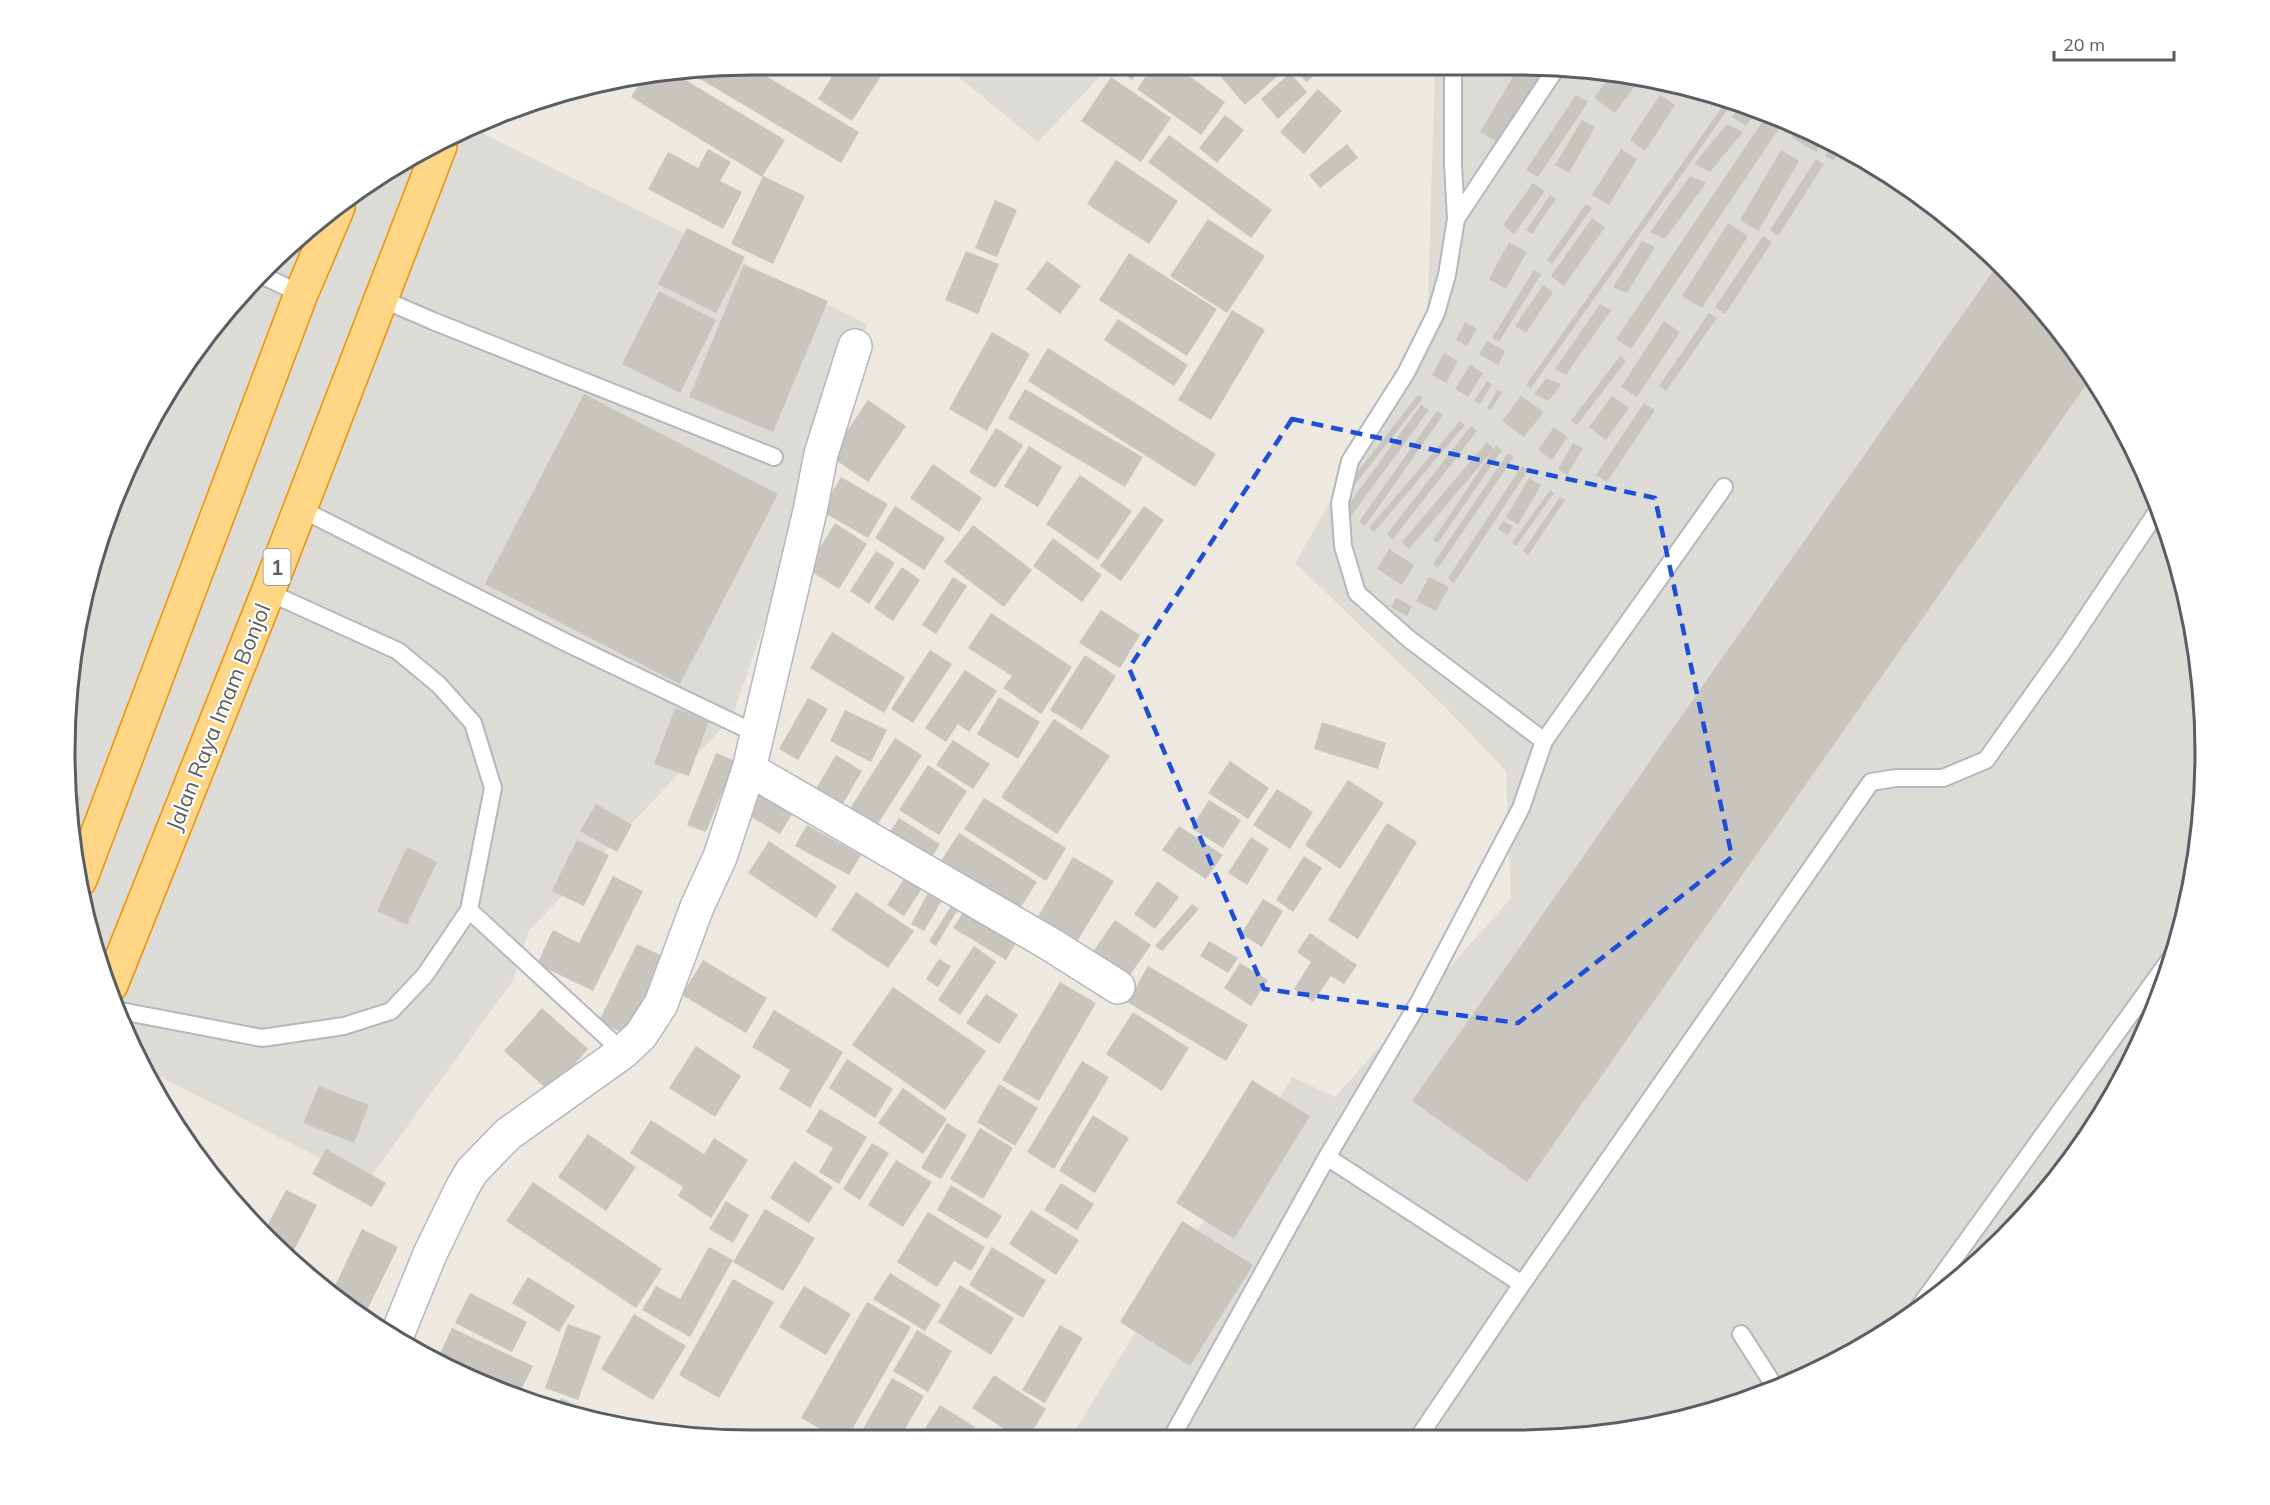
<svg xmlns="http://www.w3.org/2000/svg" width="2270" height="1505" font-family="Mulish,sans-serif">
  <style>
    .industrial { fill: #dddbd5 }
    .building { fill: #c8c4be }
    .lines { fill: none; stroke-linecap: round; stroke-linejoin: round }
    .lane-casing { stroke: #b4b8bc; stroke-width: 20 }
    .street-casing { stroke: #b4b8bc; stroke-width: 36 }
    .highway-casing { stroke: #ee9000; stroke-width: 36 }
    .lane { stroke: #fff; stroke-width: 16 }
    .street { stroke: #fff; stroke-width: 33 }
    .highway { stroke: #ffd686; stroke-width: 33 }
    .marked { fill: none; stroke: #1d4ed8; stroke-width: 4.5; stroke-dasharray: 12 8; stroke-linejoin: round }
    .labels { text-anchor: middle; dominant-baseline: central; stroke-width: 4.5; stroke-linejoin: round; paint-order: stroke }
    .shield { fill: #fff; stroke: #8b8e91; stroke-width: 1.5 }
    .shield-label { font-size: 21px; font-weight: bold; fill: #595e62 }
    .street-label { font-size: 22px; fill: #595e62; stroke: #fff }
    .rim { fill: none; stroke: #595e62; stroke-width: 3 }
  </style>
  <rect width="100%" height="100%" fill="#ede9e1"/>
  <path class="industrial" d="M950 70H1106L1038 142Z
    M1435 70H1608L1696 88 1821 135 1971 235 2064 334 2135 449 2182 575 2204 708 2200 843 2169 974 2113 1097 2035 1206 1936 1299 1821 1370 1695 1417 1562 1439 1071 1437 1292 1077 1335 1097 1511 898 1506 771 1445 707 1295 563 1427 334Z
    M474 129 867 324 732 718 528 932 514 979 367 1182 145 1069 88 930 66 798V707L88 575 117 490 207 333 266 266 370 181Z"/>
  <path class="building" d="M662 70H669L785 140 762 177 631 97 645 75Z
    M685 70H756L859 132 841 163Z
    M836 70H885L852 121 818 99Z
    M1120 70H1138L1132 80Z
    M1150 70H1181L1225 102 1201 135 1137 89Z
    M1215 70H1279L1281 73 1245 105Z
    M1297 70H1322L1306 82Z
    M1517 70H1546L1502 145 1480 132Z
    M1613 72 1641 77 1615 113 1594 98Z
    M1290 73 1307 92 1278 119 1261 99Z
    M1111 77 1171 118 1141 162 1081 121Z
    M1318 89 1342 111 1304 154 1280 132Z
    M1576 95 1588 102 1538 177 1526 170Z
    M1660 95 1675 105 1645 151 1630 140Z
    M1727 100 1733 102 1531 388 1526 385Z
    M1741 105 1757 111 1746 126 1732 117Z
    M1225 115 1244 130 1217 163 1199 148Z
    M1767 115 1784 121 1631 349 1616 339Z
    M1582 120 1595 127 1569 173 1555 165Z
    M1727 124 1743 132 1710 172 1694 164Z
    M1797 126 1824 137 1816 152 1791 137Z
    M1169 135 1272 210 1251 238 1148 162Z
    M1834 143 1842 149 1833 161 1825 156Z
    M1347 144 1358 158 1320 188 1309 175Z
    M708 149 731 162 720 181 742 192 723 229 648 189 668 152 698 168Z
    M1621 149 1637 159 1609 205 1592 195Z
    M1781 150 1799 161 1758 231 1740 220Z
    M1816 159 1824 164 1778 236 1770 230Z
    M1116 160 1178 201 1149 244 1087 204Z
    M763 176 805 196 773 264 731 244Z
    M1690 176 1706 183 1665 239 1650 232Z
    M1533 183 1545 191 1514 234 1503 225Z
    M1550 195 1556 199 1532 234 1526 230Z
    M995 200 1017 210 997 257 975 248Z
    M1586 204 1592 208 1552 264 1547 260Z
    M1592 218 1605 227 1564 286 1551 276Z
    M1208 219 1265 256 1227 313 1170 276Z
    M1728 223 1748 236 1702 308 1682 296Z
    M687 228 745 257 716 313 658 284Z
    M1763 236 1772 242 1725 314 1715 307Z
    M1642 241 1655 247 1627 293 1613 287Z
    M1509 242 1527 252 1506 289 1489 279Z
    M966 251 999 264 978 314 945 300Z
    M1129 253 1217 309 1187 356 1099 300Z
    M1047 261 1081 286 1060 314 1026 289Z
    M1998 264 2064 334 2091 378 1527 1182 1412 1101Z
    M744 265 828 301 773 432 689 397Z
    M1534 270 1541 274 1499 342 1492 338Z
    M1543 285 1553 292 1526 333 1515 326Z
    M659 291 716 320 680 393 622 364Z
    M1600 304 1611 310 1566 375 1555 369Z
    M1232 310 1265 330 1211 420 1178 400Z
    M1709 313 1717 318 1666 391 1659 386Z
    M1118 319 1188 365 1174 386 1104 340Z
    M1664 321 1680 332 1637 397 1621 387Z
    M1465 322 1477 329 1467 346 1456 340Z
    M992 332 1030 354 987 431 949 409Z
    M1487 341 1505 351 1498 365 1479 354Z
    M1048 348 1216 454 1195 487 1028 381Z
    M1444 353 1458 361 1446 383 1432 375Z
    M1620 356 1626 361 1577 425 1571 421Z
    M1470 365 1483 373 1468 397 1455 389Z
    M1546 378 1561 384 1549 401 1534 394Z
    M1487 381 1492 384 1480 404 1474 401Z
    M1025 389 1143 457 1125 487 1008 418Z
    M1497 390 1502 392 1491 410 1487 408Z
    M584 394 778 494 680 684 485 584Z
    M1418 395 1423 398 1353 487 1348 484Z
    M1521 396 1544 412 1524 437 1502 421Z
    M1612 396 1629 408 1606 440 1589 427Z
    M868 400 906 426 868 482 830 456Z
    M1644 403 1655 410 1607 482 1596 475Z
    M1421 405 1429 410 1351 516 1344 511Z
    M1437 411 1443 415 1365 526 1359 522Z
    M1460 421 1465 425 1374 532 1369 528Z
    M1471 426 1477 431 1393 539 1387 534Z
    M1554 427 1568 437 1552 460 1538 450Z
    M996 428 1023 445 995 488 969 472Z
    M1487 442 1494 449 1409 549 1402 542Z
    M1573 443 1583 448 1567 475 1558 469Z
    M1029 446 1062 467 1038 507 1004 486Z
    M1496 446 1502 450 1438 543 1433 540Z
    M1508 453 1514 457 1438 568 1433 564Z
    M933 464 982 498 959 532 910 498Z
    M1522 466 1528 470 1454 583 1448 578Z
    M1080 475 1132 511 1098 560 1046 524Z
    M841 477 888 504 868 538 821 511Z
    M1529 478 1541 485 1518 525 1506 517Z
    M1550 490 1554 493 1516 546 1512 543Z
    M1560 497 1565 500 1528 555 1523 551Z
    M895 506 945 538 924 570 875 538Z
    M1144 506 1164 520 1121 581 1100 566Z
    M1503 521 1513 526 1508 535 1498 529Z
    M835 523 867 544 839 589 807 569Z
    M973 525 1032 570 1004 607 944 562Z
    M1053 538 1102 575 1082 602 1033 566Z
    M1389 549 1414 565 1402 585 1377 569Z
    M876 551 895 563 869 604 850 591Z
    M902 567 920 580 893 621 874 608Z
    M953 577 967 586 936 634 922 625Z
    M1429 577 1449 587 1436 611 1416 601Z
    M1396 598 1412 606 1407 616 1391 607Z
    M1101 610 1140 635 1120 668 1079 643Z
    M991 613 1072 667 1041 714 1003 688 1012 676 968 648Z
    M832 632 905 677 884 713 810 668Z
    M930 650 952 664 913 723 891 709Z
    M1085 655 1116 676 1082 730 1050 710Z
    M965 670 997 691 969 732 958 724 946 742 925 728Z
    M999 697 1040 722 1018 759 977 734Z
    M808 698 828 709 798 760 779 749Z
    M675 708 709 721 689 776 654 764Z
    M845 710 887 730 871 762 830 741Z
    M1054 719 1110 756 1057 834 1001 797Z
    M1322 722 1386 743 1378 769 1314 749Z
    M895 738 922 755 872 833 845 816Z
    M953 740 990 764 973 789 936 765Z
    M716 753 735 761 706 832 687 825Z
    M836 755 862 771 838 812 811 797Z
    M1230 761 1269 788 1248 819 1208 793Z
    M928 765 967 791 939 835 899 810Z
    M1348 780 1384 803 1340 869 1305 845Z
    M66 788 81 798 69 816 66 798Z
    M755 788 794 811 780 834 741 811Z
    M1277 789 1313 812 1290 849 1253 825Z
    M984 798 1066 848 1046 881 964 829Z
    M1209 800 1241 820 1223 848 1191 828Z
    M596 804 632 825 617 852 580 831Z
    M899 818 940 844 926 866 885 839Z
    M1387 823 1417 842 1358 939 1328 920Z
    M807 825 861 855 849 875 795 846Z
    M1179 826 1223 855 1206 879 1162 850Z
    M959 833 1037 882 1015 916 937 867Z
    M1251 837 1269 849 1247 885 1228 873Z
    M577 840 609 855 584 906 552 891Z
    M769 841 837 886 816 918 748 873Z
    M407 847 437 862 407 925 377 911Z
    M1304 856 1322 868 1293 912 1276 900Z
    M1073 857 1114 881 1073 948 1033 925Z
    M908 873 925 884 904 916 887 905Z
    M613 876 643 891 593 991 537 964 553 930 579 943Z
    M1158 881 1179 897 1155 929 1134 914Z
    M856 892 914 931 888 968 831 930Z
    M928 893 942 900 924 931 911 924Z
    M1263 899 1283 911 1262 947 1241 934Z
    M955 900 961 904 936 946 929 941Z
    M1192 904 1199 909 1162 951 1155 946Z
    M965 910 1017 941 1006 960 953 928Z
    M1115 920 1151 945 1123 985 1087 960Z
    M1310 933 1357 965 1344 984 1331 976 1313 1002 1294 989 1311 962 1297 952Z
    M1209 941 1238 958 1228 973 1200 956Z
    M637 944 671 960 633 1038 599 1021Z
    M974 946 996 962 960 1015 938 1000Z
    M939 959 951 966 938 987 926 979Z
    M703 960 767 998 746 1033 682 995Z
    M1240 963 1268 980 1251 1006 1224 988Z
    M1148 966 1248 1025 1226 1061 1127 1002Z
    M1060 982 1096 1003 1039 1101 1002 1080Z
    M893 987 986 1051 945 1110 852 1045Z
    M986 994 1018 1015 999 1044 966 1023Z
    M542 1008 588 1049 550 1092 504 1051Z
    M774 1010 843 1052 810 1108 779 1089 790 1070 752 1047Z
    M1133 1012 1189 1048 1162 1091 1106 1054Z
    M696 1046 741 1076 715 1117 669 1088Z
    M847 1059 893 1089 875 1118 829 1088Z
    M1082 1061 1109 1077 1054 1169 1027 1152Z
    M1252 1080 1310 1116 1234 1239 1176 1203Z
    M999 1084 1038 1108 1015 1146 977 1122Z
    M319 1086 369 1105 354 1143 303 1123Z
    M903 1088 947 1119 923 1154 878 1123Z
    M820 1109 867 1137 839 1184 819 1172 833 1148 806 1132Z
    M1093 1115 1129 1138 1095 1193 1059 1171Z
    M651 1120 704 1154 714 1138 748 1160 711 1218 678 1196 683 1187 630 1153Z
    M947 1123 967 1135 941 1179 921 1168Z
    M980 1128 1013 1148 983 1199 950 1179Z
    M588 1134 636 1167 606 1211 558 1177Z
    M872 1143 889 1153 860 1200 843 1189Z
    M326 1149 386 1183 372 1207 312 1174Z
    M896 1160 932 1182 903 1227 868 1205Z
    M794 1161 833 1187 809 1223 770 1198Z
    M533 1182 662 1269 636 1308 506 1221Z
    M1061 1183 1094 1204 1077 1230 1044 1210Z
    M951 1185 1002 1216 987 1239 937 1210Z
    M286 1190 317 1205 289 1260 263 1234Z
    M726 1201 749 1215 733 1243 709 1229Z
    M765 1209 815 1238 783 1291 733 1262Z
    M1031 1210 1079 1240 1056 1275 1009 1244Z
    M928 1212 985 1247 971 1271 954 1261 937 1287 897 1262Z
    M1182 1221 1253 1265 1190 1366 1120 1322Z
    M362 1229 398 1247 365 1314 332 1292Z
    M709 1247 733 1260 690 1337 642 1310 656 1286 680 1299Z
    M992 1247 1046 1280 1023 1318 969 1285Z
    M890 1273 941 1305 925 1331 873 1299Z
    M528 1277 575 1306 559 1332 512 1303Z
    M733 1279 774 1302 719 1398 679 1375Z
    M960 1285 1014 1318 991 1355 938 1322Z
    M804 1286 851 1314 826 1355 779 1327Z
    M470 1293 527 1322 512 1352 455 1323Z
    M867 1302 911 1327 849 1435H831L801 1418Z
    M634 1314 686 1346 653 1400 601 1369Z
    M568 1324 601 1336 578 1400 545 1388Z
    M1060 1325 1083 1338 1045 1403 1022 1390Z
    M452 1328 533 1366 518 1396 449 1370 436 1362Z
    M917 1330 952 1351 928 1392 893 1371Z
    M994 1375 1046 1409 1029 1436H1015L972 1408Z
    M892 1378 924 1396 901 1436H859Z
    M528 1394 546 1403 545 1406 526 1399Z
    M561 1398 615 1424V1425L574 1417 555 1410Z
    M940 1405 975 1427 969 1436H920Z
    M986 1428 998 1436H981Z
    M790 1429 805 1435H787Z"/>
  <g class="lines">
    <defs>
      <path id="lane" d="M1453 70V164L1456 219 1447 275 1436 313 1406 373 1350 461 1340 503 1343 546 1357 593 1409 639 1544 741
        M1456 219 1555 70
        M259 274 301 294
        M382 299 433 321 774 457
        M299 508 567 643 757 734
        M469 910 623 1052
        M121 1011 262 1038 344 1026 391 1011 425 975 469 910 493 788 473 723 439 685 398 651 268 592
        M1327 1157 1522 1284
        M1917 1310 2173 955
        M1741 1334 1775 1387
        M1172 1437 1327 1157 1419 1002 1521 808 1544 741 1724 487
        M1418 1438 1522 1284 1871 782 1896 778H1943L1986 760 2066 648 2158 510"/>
      <path id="street" d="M749 769 1050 944 1118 987
        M397 1335 430 1254 462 1188 472 1171 508 1134 623 1052 641 1035 661 1004 697 907 720 857 749 769 810 511 821 454 855 346"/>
      <path id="highway" d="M80 880 301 294 338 207
        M111 985 268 592 440 146"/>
    </defs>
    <use href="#lane" class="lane-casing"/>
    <use href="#street" class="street-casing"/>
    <use href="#highway" class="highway-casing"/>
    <use href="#lane" class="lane"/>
    <use href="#street" class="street"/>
    <use href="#highway" class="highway"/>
  </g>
  <path class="marked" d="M1292 419 1655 498 1732 857 1518 1023 1264 989 1129 668Z"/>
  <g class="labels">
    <rect class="shield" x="263.5" y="549" width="27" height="36" rx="4.5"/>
    <g class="shield-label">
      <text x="277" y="567">1</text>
    </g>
    <g class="street-label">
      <text transform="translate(218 717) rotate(-68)">Jalan Raya Imam Bonjol</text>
    </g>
  </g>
  <path d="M0 0H2270V1505H0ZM752 75H1518A677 677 0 0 1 2195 752V753A677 677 0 0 1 1518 1430H752A677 677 0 0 1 75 753V752A677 677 0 0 1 752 75Z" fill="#fff" fill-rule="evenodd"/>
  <path class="rim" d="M752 75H1518A677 677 0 0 1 2195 752V753A677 677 0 0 1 1518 1430H752A677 677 0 0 1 75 753V752A677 677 0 0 1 752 75Z"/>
  <path d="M2054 51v9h120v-9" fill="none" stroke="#595e62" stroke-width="3"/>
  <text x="2063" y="51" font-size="18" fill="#595e62" stroke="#ffffff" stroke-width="4.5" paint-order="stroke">20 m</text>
</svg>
